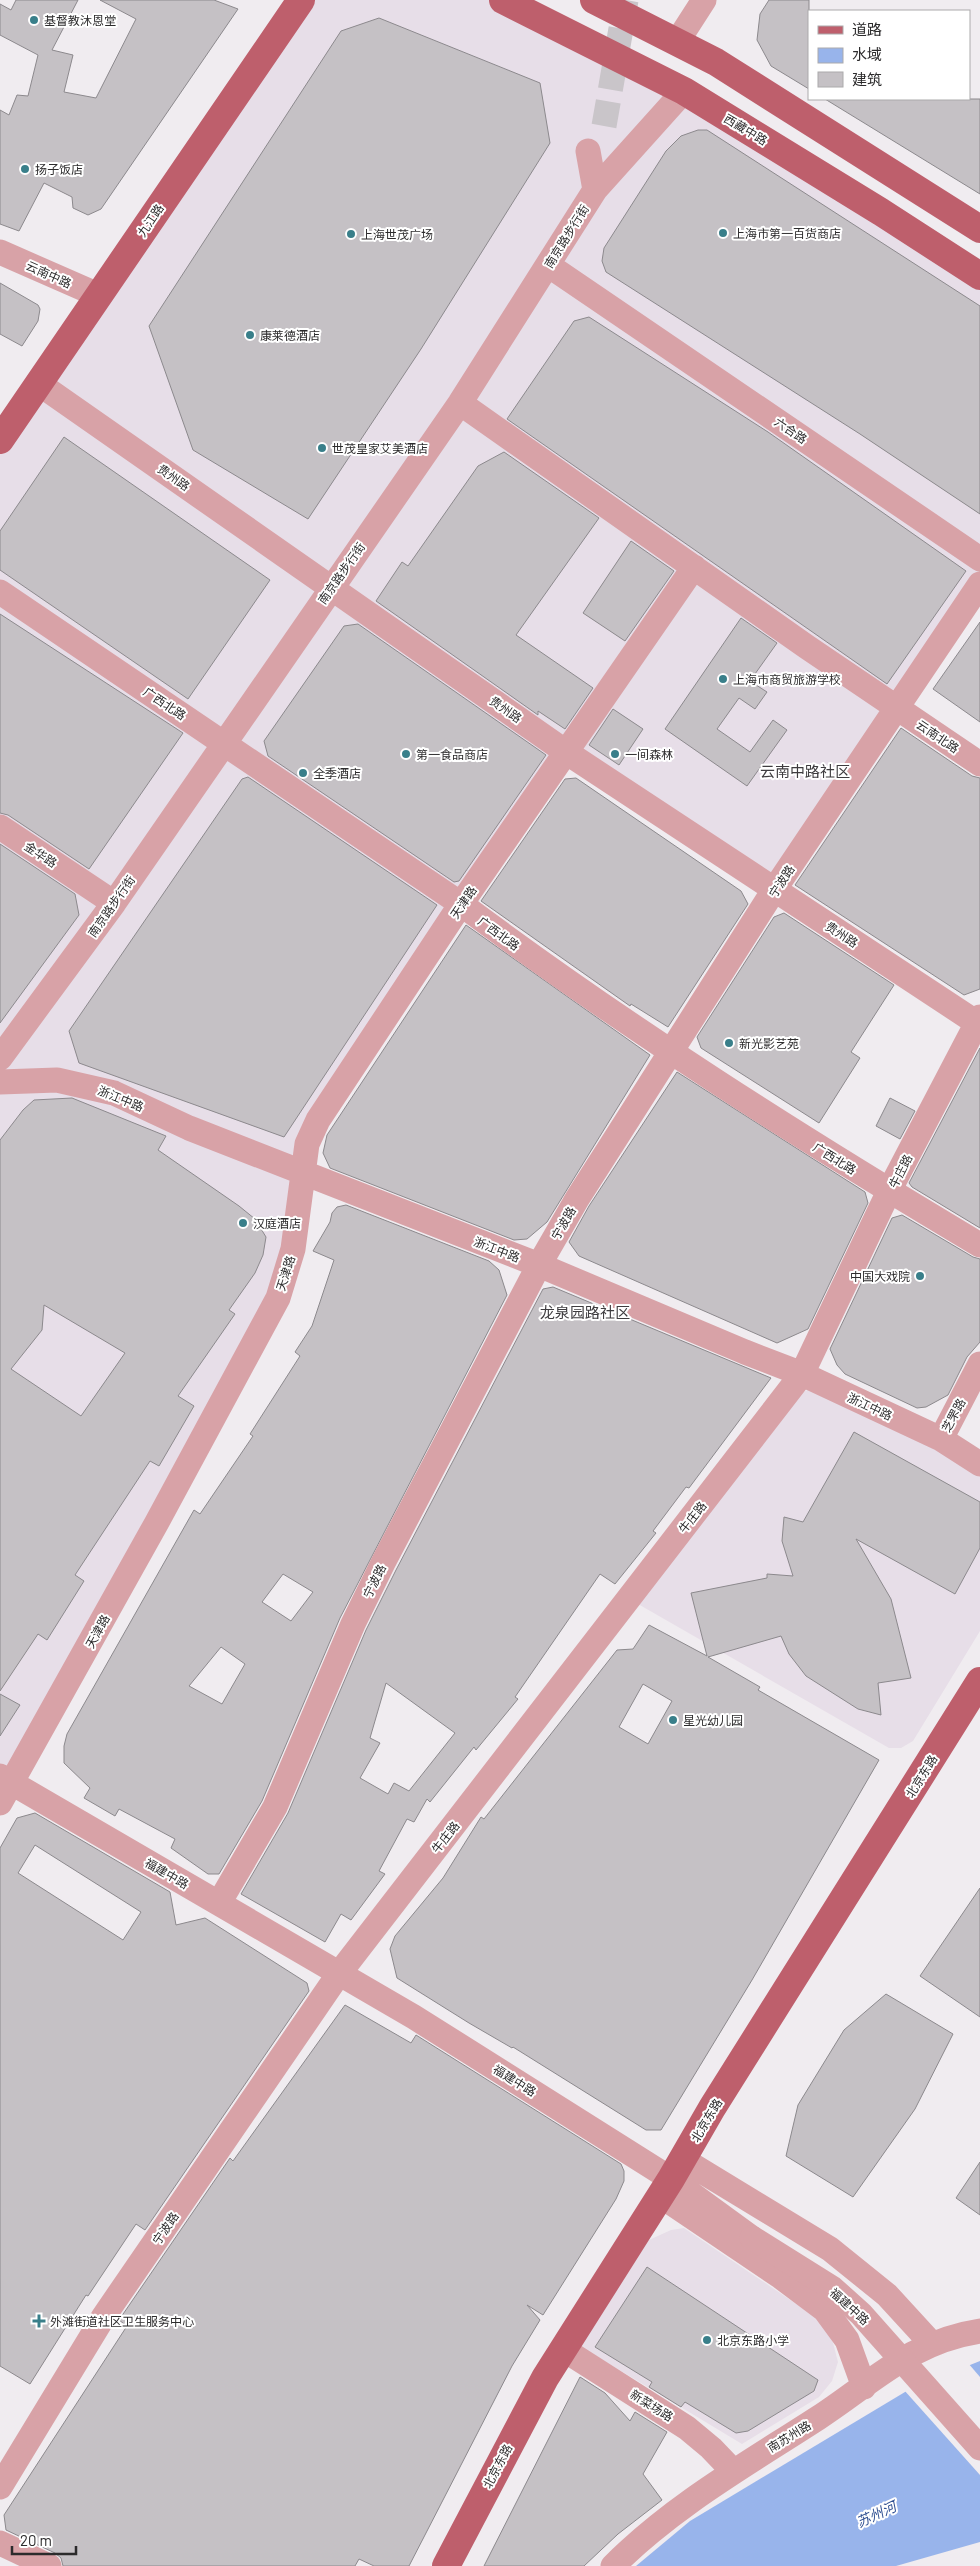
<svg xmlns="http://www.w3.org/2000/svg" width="980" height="2566" font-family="Barlow,'Noto Sans SC',sans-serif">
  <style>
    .built { fill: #e7dee8 }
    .water { fill: #98b4eb }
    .pier { fill: #f0ecf0 }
    .building { fill: #c5c1c5; stroke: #8c898d; fill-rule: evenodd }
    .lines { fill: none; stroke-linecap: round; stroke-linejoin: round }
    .minor-tunnel { stroke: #c9c5c9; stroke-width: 25; stroke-dasharray: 25 12; stroke-linecap: butt }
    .minor { stroke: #d8a2a7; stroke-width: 25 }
    .major { stroke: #be5f6c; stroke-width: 28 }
    .minor-bridge { stroke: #d8a2a7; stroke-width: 25 }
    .poi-dot { fill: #397f8a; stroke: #fff; stroke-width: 2 }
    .labels { text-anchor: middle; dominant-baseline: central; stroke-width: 4; stroke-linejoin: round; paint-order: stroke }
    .poi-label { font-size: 12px; fill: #2c2b2c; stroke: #fff; text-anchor: start }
    .street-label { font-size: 12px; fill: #2c2b2c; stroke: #fff }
    .water-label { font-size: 14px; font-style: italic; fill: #315193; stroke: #fff }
    .quarter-label { font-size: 15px; fill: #3e3c3f; stroke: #fff }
  </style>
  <rect width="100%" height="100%" fill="#f0ecf0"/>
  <path class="built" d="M301 0H501L980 278V584L774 890 567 752 318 1120 293 1249 0 1803V440Z
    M808 1390 936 1448 980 1475V1631L913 1741 901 1748H889L638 1604 798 1394Z
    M684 2228 814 2316 831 2335 838 2362 832 2381 819 2397 742 2444 578 2345 649 2240 671 2230Z"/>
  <path class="water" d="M980 2361V2542L896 2566H636L690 2521 910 2389Z"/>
  <path class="pier" d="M968 2363 980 2377V2475L904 2390Z"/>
  <path class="building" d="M16 0H78L52 50 73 55 64 92 96 98 136 19 100 0H214L238 9 101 209 88 215 73 208 72 197 44 183 19 231 0 224V110L9 115 17 95 28 96 38 55 0 35V4L11 10Z
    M769 0H809V89L771 66 757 40 760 14Z
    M379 18 540 83 550 143 421 349 308 519 193 450 149 326 341 31Z
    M825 99H980V194Z
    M698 130H707L980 306V514L860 434 606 272 602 261 604 248 666 151 681 136Z
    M0 283 38 305 40 309 38 321 22 346 0 334Z
    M589 317 768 432 966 571 887 684 507 419 574 321Z
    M64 437 270 580 188 699 0 570V531Z
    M504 452 599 518 516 635 593 688 565 729 538 711V715L376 601 402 562 408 566 478 466Z
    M631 541 674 571 625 641 583 613Z
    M0 614 183 733 89 869 8 815 0 813Z
    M741 618 777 643 750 681 767 692 755 709 739 698 717 729 750 752 773 720 787 730 747 786 665 729Z
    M980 622V722L933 689Z
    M358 624 546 755 459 881 454 882 268 756 264 741 344 626Z
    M613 709 643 729 619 765 589 745Z
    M901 728 972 776 980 778V989L964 995 795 885Z
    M248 777 437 905 284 1137 79 1063 69 1031 242 779Z
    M576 778 741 891 748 904 668 1027 631 1004 630 1006 481 901 565 779Z
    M0 844 75 894 79 915 0 1023Z
    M784 913 894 985 851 1052 860 1058 819 1123 701 1048 697 1037 774 917Z
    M466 925 650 1055 547 1222 527 1239 514 1240 330 1168 323 1153 327 1135Z
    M980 1048V1228L912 1187 909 1183Z
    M677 1072 865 1192 868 1203 808 1329 777 1343 579 1256 569 1242 589 1206Z
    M72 1098 166 1136 158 1150 239 1206 255 1219 266 1237 263 1255 255 1273 229 1310 235 1314 178 1396 194 1406 159 1466 150 1461 75 1575 84 1581 47 1640 38 1634 0 1691V1140L23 1110 34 1100ZM44 1305 125 1353 81 1416 11 1369 42 1330Z
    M890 1098 915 1111 900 1139 876 1126Z
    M346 1205 489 1261 499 1270 507 1295 340 1618 262 1801 219 1874H208L171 1848 175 1839 119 1809 115 1816 84 1798 90 1788 64 1763V1746L67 1734 194 1510 200 1514 253 1436 250 1434 300 1356 295 1352 312 1326 334 1260 313 1251 330 1222 332 1213 337 1207ZM283 1574 313 1592 291 1621 262 1602ZM221 1647 245 1664 222 1704 189 1686Z
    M902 1215 973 1257 980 1259V1342L967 1357 948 1395 926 1407 917 1408 845 1374 837 1365 830 1349 892 1218Z
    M553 1287 771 1378 689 1488 686 1487 653 1531 656 1533 615 1584 600 1574 515 1697 518 1699 476 1750 474 1747 430 1802 427 1799 414 1822 407 1819 379 1871 385 1874 351 1920 341 1914 325 1942 241 1894 288 1813 366 1630 396 1570 543 1289ZM386 1683 455 1733 409 1791 394 1783 388 1794 360 1778 380 1743 370 1738Z
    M854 1432 980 1502V1548L955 1594 856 1539 891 1599 911 1678 878 1683 881 1715 858 1709 806 1676 789 1654 781 1636 708 1657 760 1687 758 1690 879 1760 752 1980 661 2130H646L513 2047 512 2048 469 2023 397 1978 390 1949 395 1936 443 1878 481 1817 484 1819 617 1650 633 1649 649 1625 707 1656 691 1593 767 1578V1574L793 1576 782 1541 784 1517 803 1522ZM643 1684 672 1701 648 1744 619 1727Z
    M0 1694 20 1705 0 1736Z
    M35 1813 170 1892 176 1925 205 1918 307 1983 309 1991 145 2230 136 2224 88 2296 86 2295 30 2384 0 2366V1848L17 1818ZM35 1845 141 1912 123 1940 18 1873Z
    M980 1888V2017L920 1976Z
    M886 1994 953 2034 915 2109 853 2197 786 2156 798 2105 844 2030Z
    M345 2005 411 2043 416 2035 621 2164 624 2171V2181L616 2199 543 2315 527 2305 540 2320 512 2366 409 2566H374L359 2559 355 2566H63L61 2558 55 2553 6 2530 4 2515 127 2326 119 2320 230 2158 233 2161Z
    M980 2162V2215L956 2198Z
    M647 2267 818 2380 814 2391 748 2431 736 2433 685 2402 681 2407 649 2387 652 2382 595 2347Z
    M580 2377 605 2393 630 2421 635 2412 667 2432 643 2474 662 2500 618 2534 584 2566H484Z"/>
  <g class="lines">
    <path class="minor-tunnel" d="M604 126 626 0"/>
    <path class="minor" d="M677 42 704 0
      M588 151 595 190
      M0 252 98 295
      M548 265 980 559
      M38 383 566 752 980 1025
      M460 403 807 647 980 764
      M0 592 461 904C627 1028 802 1139 980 1245
      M0 827 114 903
      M0 1058 114 903 460 403 595 190 684 91
      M0 1082 57 1080 114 1093 189 1128 539 1265 745 1352 802 1374 941 1439 980 1464
      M941 1439 980 1364
      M0 1776 414 2017 671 2179 752 2238
      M0 1803 156 1524 278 1298 293 1249 307 1144 318 1120 461 904 694 567
      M219 1903 275 1807 353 1624 383 1563 539 1265 577 1199 774 890 980 584
      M682 2159 830 2249 887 2295 931 2343
      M661 2196 781 2277 825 2310 847 2340 864 2387
      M563 2349 687 2428 711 2448 733 2471
      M0 2487 104 2316 338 1975 802 1374 889 1191 980 1017
      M0 2543 49 2566
      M613 2566C674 2505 747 2464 818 2418 873 2382 912 2341 980 2331"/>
    <path class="major" d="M503 0 684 91 881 212 980 276
      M594 0 716 62 980 229
      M0 440 301 0
      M446 2566 545 2378 671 2179 712 2108 980 1681"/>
    <path class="minor-bridge" d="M752 2238 832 2288 861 2314 980 2448"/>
  </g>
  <g class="poi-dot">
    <circle cx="34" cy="20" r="5"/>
    <circle cx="25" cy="169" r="5"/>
    <circle cx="723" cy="233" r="5"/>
    <circle cx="351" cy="234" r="5"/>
    <circle cx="250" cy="335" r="5"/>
    <circle cx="322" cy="448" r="5"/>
    <circle cx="723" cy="679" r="5"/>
    <circle cx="406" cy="754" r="5"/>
    <circle cx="615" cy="754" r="5"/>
    <circle cx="303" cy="773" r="5"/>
    <circle cx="729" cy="1043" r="5"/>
    <circle cx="243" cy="1223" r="5"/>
    <circle cx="920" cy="1276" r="5"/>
    <circle cx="673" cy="1720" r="5"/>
    <path d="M36.5 2313.5h5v5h5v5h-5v5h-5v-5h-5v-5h5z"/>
    <circle cx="707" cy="2340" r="5"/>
  </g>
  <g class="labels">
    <g class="poi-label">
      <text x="44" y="20">基督教沐恩堂</text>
      <text x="35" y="169">扬子饭店</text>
      <text x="733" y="233">上海市第一百货商店</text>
      <text x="361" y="234">上海世茂广场</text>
      <text x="260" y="335">康莱德酒店</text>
      <text x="332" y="448">世茂皇家艾美酒店</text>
      <text x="733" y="679">上海市商贸旅游学校</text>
      <text x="416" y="754">第一食品商店</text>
      <text x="625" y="754">一间森林</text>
      <text x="313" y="773">全季酒店</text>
      <text x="739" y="1043">新光影艺苑</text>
      <text x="253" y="1223">汉庭酒店</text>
      <text x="910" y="1276" text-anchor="end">中国大戏院</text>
      <text x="683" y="1720">星光幼儿园</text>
      <text x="50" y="2321">外滩街道社区卫生服务中心</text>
      <text x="717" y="2340">北京东路小学</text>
    </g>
    <g class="street-label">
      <text transform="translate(746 129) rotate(31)">西藏中路</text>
      <text transform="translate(150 220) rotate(-56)">九江路</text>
      <text transform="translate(566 236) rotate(-58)">南京路步行街</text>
      <text transform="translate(49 274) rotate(24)">云南中路</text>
      <text transform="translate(791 430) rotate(34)">六合路</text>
      <text transform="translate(174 477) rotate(35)">贵州路</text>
      <text transform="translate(341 573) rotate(-55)">南京路步行街</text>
      <text transform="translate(165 703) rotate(34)">广西北路</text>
      <text transform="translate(506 709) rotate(35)">贵州路</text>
      <text transform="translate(938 736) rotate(34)">云南北路</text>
      <text transform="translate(41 854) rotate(33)">金华路</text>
      <text transform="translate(781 881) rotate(-57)">宁波路</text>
      <text transform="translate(463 902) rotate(-56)">天津路</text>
      <text transform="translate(111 906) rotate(-55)">南京路步行街</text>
      <text transform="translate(499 933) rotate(36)">广西北路</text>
      <text transform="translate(842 934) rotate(33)">贵州路</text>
      <text transform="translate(121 1098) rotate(22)">浙江中路</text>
      <text transform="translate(835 1158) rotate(32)">广西北路</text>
      <text transform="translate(900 1171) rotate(-63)">牛庄路</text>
      <text transform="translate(563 1223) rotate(-60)">宁波路</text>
      <text transform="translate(497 1249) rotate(21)">浙江中路</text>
      <text transform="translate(285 1273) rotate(-72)">天津路</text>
      <text transform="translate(870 1406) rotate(25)">浙江中路</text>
      <text transform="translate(953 1415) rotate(-62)">芝罘路</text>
      <text transform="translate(692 1517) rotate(-52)">牛庄路</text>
      <text transform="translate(374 1581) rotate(-64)">宁波路</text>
      <text transform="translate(97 1631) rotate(-61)">天津路</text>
      <text transform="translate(921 1776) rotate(-58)">北京东路</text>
      <text transform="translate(445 1837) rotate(-52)">牛庄路</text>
      <text transform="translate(167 1873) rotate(30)">福建中路</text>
      <text transform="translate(515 2080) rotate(32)">福建中路</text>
      <text transform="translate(706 2120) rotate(-59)">北京东路</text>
      <text transform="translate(165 2228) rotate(-56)">宁波路</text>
      <text transform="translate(850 2306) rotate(42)">福建中路</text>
      <text transform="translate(652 2405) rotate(32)">新菜场路</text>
      <text transform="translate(789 2436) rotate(-31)">南苏州路</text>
      <text transform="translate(497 2466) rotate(-62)">北京东路</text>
    </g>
    <g class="water-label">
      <text transform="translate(876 2514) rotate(-25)">苏州河</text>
    </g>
    <g class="quarter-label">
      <text x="805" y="771">云南中路社区</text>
      <text x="585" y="1312">龙泉园路社区</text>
    </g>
  </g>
  <rect x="808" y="10" width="162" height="90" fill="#ffffff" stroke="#abaaab"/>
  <rect x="818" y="26" width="25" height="8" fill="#be5f6c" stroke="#abaaab"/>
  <text x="852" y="35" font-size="15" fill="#2c2b2c">道路</text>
  <rect x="818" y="48" width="25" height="15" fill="#98b4eb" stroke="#abaaab"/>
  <text x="852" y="60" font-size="15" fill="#2c2b2c">水域</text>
  <rect x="818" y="72" width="25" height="15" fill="#c5c1c5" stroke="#abaaab"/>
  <text x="852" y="85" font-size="15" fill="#2c2b2c">建筑</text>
  <path d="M12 2546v8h64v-8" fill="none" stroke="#2c2b2c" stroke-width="2.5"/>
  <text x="20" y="2546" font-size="15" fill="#2c2b2c" stroke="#ffffff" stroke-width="4" paint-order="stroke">20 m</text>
</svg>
